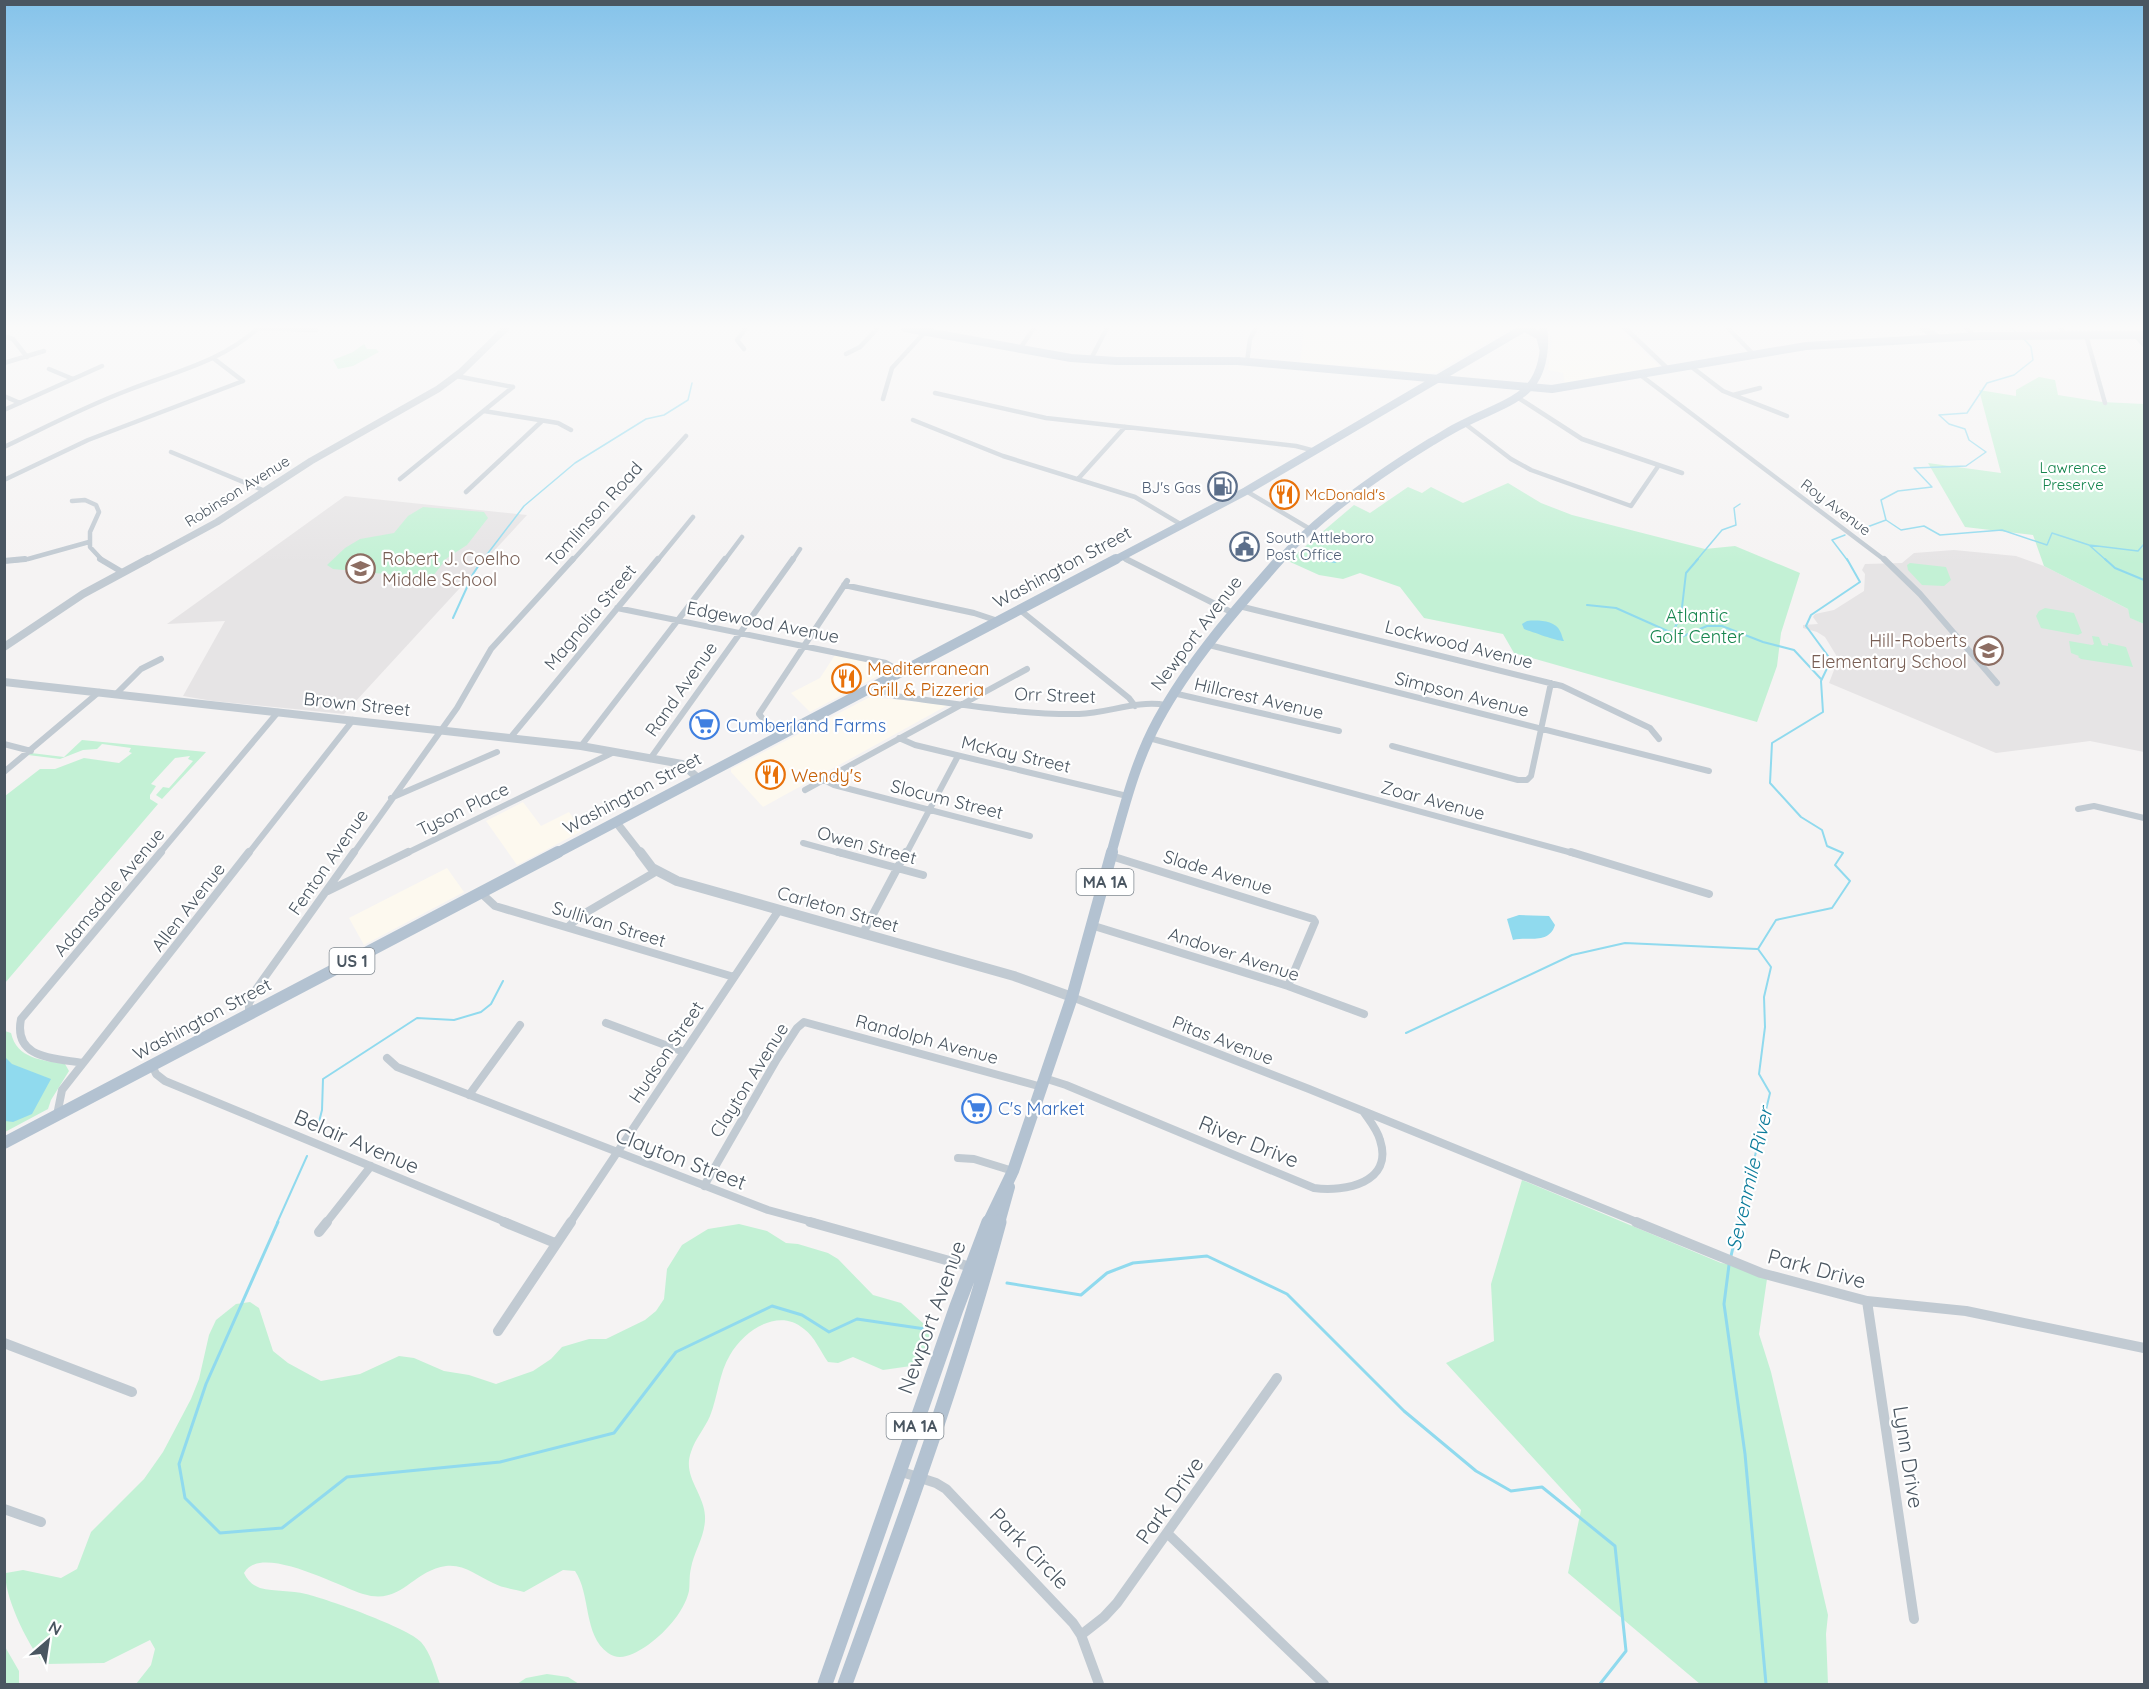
<svg xmlns="http://www.w3.org/2000/svg" width="2149" height="1689" font-family="Quicksand,sans-serif">
  <style>
    .commercial { fill: #fdf9ef }
    .education { fill: #e6e4e5 }
    .green { fill: #c3f1d5 }
    .water { fill: #90daee }
    .lines { fill: none; stroke-linecap: round; stroke-linejoin: round }
    .stream-far2 { stroke: #90daee; stroke-width: 1.5 }
    .stream-far1 { stroke: #90daee; stroke-width: 2 }
    .stream { stroke: #90daee; stroke-width: 3 }
    .minor-far3 { stroke: #c1cad2; stroke-width: 4.5 }
    .minor-far2 { stroke: #c1cad2; stroke-width: 6 }
    .minor-far1 { stroke: #c1cad2; stroke-width: 8 }
    .minor { stroke: #c1cad2; stroke-width: 10 }
    .tertiary-far2 { stroke: #c1cad2; stroke-width: 7 }
    .tertiary-far1 { stroke: #c1cad2; stroke-width: 8 }
    .tertiary { stroke: #c1cad2; stroke-width: 10 }
    .primary-far3 { stroke: #b3c2d1; stroke-width: 8 }
    .primary-far2 { stroke: #b3c2d1; stroke-width: 10 }
    .primary-far1 { stroke: #b3c2d1; stroke-width: 12 }
    .primary { stroke: #b3c2d1; stroke-width: 15 }
    .labels { text-anchor: middle; dominant-baseline: central; stroke-width: 4.5; stroke-linejoin: round; paint-order: stroke }
    .far-park-label { font-size: 15px; fill: #17864f; stroke: #fff }
    .far-service-label { font-size: 15px; fill: #4e5e75; stroke: #fff; text-anchor: end }
    .far-street-label { font-size: 15px; fill: #4a5661; stroke: #fff }
    .far-food-label { font-size: 15px; fill: #c56008; stroke: #fff; text-anchor: start }
    .shield { fill: #fff; stroke: #808990; stroke-width: 1.5 }
    .shield-label { font-size: 16px; font-weight: bold; fill: #4a5661 }
    .street-label { font-size: 18px; fill: #4a5661; stroke: #fff }
    .education-label { font-size: 18px; fill: #785e54; stroke: #fff; text-anchor: start }
    .park-label { font-size: 18px; fill: #17864f; stroke: #fff }
    .food-label { font-size: 18px; fill: #c56008; stroke: #fff; text-anchor: start }
    .shop-label { font-size: 18px; fill: #366cbe; stroke: #fff; text-anchor: start }
    .water-label { font-size: 20px; font-style: italic; fill: #0c7c9b; stroke: #fff }
    .near-street-label { font-size: 21px; fill: #4a5661; stroke: #fff }
  </style>
  <rect width="100%" height="100%" fill="#f5f3f3"/>
  <path class="commercial" d="M1304 328H1508L1509 329 1436 372 1426 374 1361 366 1300 364Z
    M1549 328H1619L1660 367 1565 384 1563 373 1548 370 1552 340Z
    M835 655 883 666 886 670 885 672 810 712 791 693 820 678Z
    M870 697 948 705 763 807 731 772V769Z
    M523 802 541 826 569 812 582 831 517 865 486 821Z
    M447 868 464 892 364 945 349 918Z"/>
  <path class="education" d="M345 496 527 515 344 714 213 701 183 696 225 621 167 624Z
    M1954 550 2016 556 2044 566 2128 609 2131 618 2144 624V752L2090 741 1996 753 1829 683 1836 665V655L1825 637 1817 632 1803 628V625L1818 624 1813 617 1815 614 1834 610 1864 591 1865 574 1862 570 1865 564 1902 563 1914 553Z"/>
  <path class="green" d="M364 344 367 349H376L379 352 353 366 338 369 333 360 353 352Z
    M2039 377 2055 380 2058 395 2102 402 2144 404V624L2130 618 2128 609 2044 566 2033 535 1965 527 1928 463 2001 473 1979 390 2016 396V390Z
    M1508 483 1541 503 1572 515 1705 549 1735 546 1800 573 1781 633 1777 666 1757 722 1514 653 1503 634 1424 618 1400 587 1360 573 1343 579 1319 575 1288 561 1354 505 1370 513 1408 487 1422 493 1431 487 1463 503Z
    M423 507 484 512 488 518 467 545 447 558 433 576 426 578 333 569 327 565 345 548 360 539 394 533 408 516Z
    M1910 563 1946 567 1951 580 1944 586 1922 585 1908 570 1907 565Z
    M2045 608 2074 613 2082 633 2078 635 2041 628 2036 616 2039 611Z
    M2092 636 2099 637 2102 645 2108 646V643L2126 647 2133 667 2081 659 2078 657 2079 656 2071 653 2069 641 2092 645 2094 644Z
    M82 740 206 752 162 799 156 795 163 787 169 788 193 761 188 759 190 756 175 758 151 784 156 786 150 795V799L158 804 5 983V796L40 769H55L84 758 119 763 132 753 129 752 131 748 102 744 97 749 83 750 60 759 28 755 31 753 64 757Z
    M5 1031 11 1033C17 1059 42 1060 65 1064L69 1071 51 1100 48 1109 5 1132Z
    M1522 1180 1721 1263 1754 1268 1768 1272 1759 1334 1771 1372 1828 1615 1826 1634 1828 1684H1700L1568 1573 1581 1510 1446 1363 1494 1341 1491 1284Z
    M739 1224 767 1231 786 1243 798 1244 828 1253 838 1259 873 1295 901 1303 925 1325 930 1335 926 1352 911 1366 883 1370 853 1357 838 1363 828 1362C820 1351 815 1337 804 1329 779 1307 744 1330 730 1355 719 1373 718 1396 710 1416 705 1428 695 1439 691 1452 682 1476 704 1493 705 1516 706 1535 694 1551 691 1568 689 1576 690 1584 689 1591 684 1613 663 1635 645 1647 634 1654 620 1662 608 1653 583 1635 591 1594 575 1571L563 1570 524 1592C514 1589 502 1588 493 1583 477 1576 465 1564 446 1566 411 1571 402 1606 363 1594 338 1586 260 1543 244 1573 247 1580 252 1585 260 1588 275 1592 291 1590 306 1594 327 1599 408 1628 421 1642 431 1653 435 1671 440 1684H136L151 1665 155 1649 150 1640 104 1663 45 1664C30 1651 2 1592 6 1573L23 1570 61 1578 77 1569 91 1532 144 1479 163 1452 191 1399 199 1379 209 1335 216 1320 236 1304 250 1302 259 1308 273 1351 288 1363 321 1381 360 1374 399 1356 414 1358 444 1371 469 1375 496 1384 533 1371 551 1359 562 1347 589 1339H606L645 1320 656 1311 664 1299 667 1269 682 1245 708 1229Z
    M4 1645 19 1671V1684H5Z
    M547 1674 568 1677 579 1684H517L526 1678Z"/>
  <path class="water" d="M1527 621C1537 620 1555 620 1560 631 1562 634 1562 638 1564 641 1556 641 1533 632 1524 629L1522 624Z
    M1519 915 1549 916 1555 925C1549 945 1527 936 1513 940L1507 919Z
    M5 1057 12 1064 51 1079 32 1114 13 1122 5 1121Z"/>
  <g class="lines">
    <path class="stream-far2" d="M2011 328 2016 332
      M1886 520 1881 500 1898 491 1932 487 1914 468 1966 466 1986 452 1969 440 1965 429 1949 424 1939 415 1967 413 1987 383 2014 375 2033 360 2031 347 2024 339
      M1886 520 1901 530 1924 526 1940 535 2002 530 2047 545 2052 533 2089 545 2138 551 2144 544
      M1859 530 1886 520
      M1845 535 1832 540 1848 561
      M2089 545 2107 561
      M1304 557 1327 561
      M482 561 524 506 575 463 646 419 664 415 688 400 692 383
      M1696 561 1722 530 1736 525 1734 508 1740 504"/>
    <path class="stream-far1" d="M1318 559 1335 562
      M2105 559 2115 568 2144 580
      M1587 605 1616 608 1681 637 1707 626H1722L1763 642 1794 650 1821 679
      M453 618 473 574 483 559
      M1672 633 1681 616 1686 573 1698 559
      M1406 1033 1572 955 1625 943 1757 949
      M317 1130 322 1110 323 1079 417 1018 454 1020 481 1012 491 1004 503 981
      M277 1223 307 1156
      M1739 1223 1770 1093 1759 1074 1765 1027 1764 997 1771 967 1758 949 1776 920 1832 908 1850 881 1835 865 1843 853 1827 846 1822 830 1801 817 1770 783 1772 743 1823 712 1821 681 1831 660 1806 626 1811 615 1860 582 1847 559"/>
    <path class="stream" d="M278 1222 206 1384 179 1464 185 1498 220 1533 282 1528 347 1477 500 1462 614 1433 676 1352 772 1306 802 1315 829 1332 857 1319 932 1330
      M1731 1256 1739 1222
      M1729 1265 1724 1304 1745 1454 1766 1684
      M1007 1283 1081 1295 1107 1273 1133 1263 1207 1256 1287 1294 1404 1411 1476 1471 1511 1491 1542 1487 1615 1546 1626 1651 1600 1684"/>
    <path class="minor-far3" d="M255 328 316 330
      M1625 328 1668 369
      M1728 328 1753 354
      M1966 328 1975 336
      M2060 328 2067 335
      M2086 335 2105 403
      M2135 335 2144 345
      M4 336 13 339 27 357
      M744 349 737 340 746 328
      M1019 350 1034 328
      M846 354 860 347 878 328
      M213 358 243 381
      M1091 359 1107 328
      M1247 362 1250 339 1256 328
      M4 363 44 351
      M1689 365 1723 391 1787 416
      M49 369 73 379
      M1639 374 1886 561
      M456 376 513 387
      M935 393 1046 418 1296 446 1315 451
      M1733 395 1760 388
      M4 396 20 403
      M1517 397 1582 439 1682 473
      M883 399 892 368 925 332
      M4 410 102 366
      M484 411 558 423 571 430
      M913 420 1003 456 1135 497 1182 525
      M1464 423 1511 459 1531 470 1631 506 1659 465
      M4 447C44 428 84 407 126 391 171 373 222 362 258 328
      M171 452 265 491
      M400 479 513 387
      M1078 479 1125 427
      M4 480 88 440 243 381
      M1246 491 1310 529
      M466 492 542 421
      M72 501 85 500 96 505 99 512 90 532V547L103 561
      M1122 557 1129 561
      M7 561 28 559 89 542
      M572 561 686 436
      M657 561 693 517
      M724 561 742 537
      M792 561 800 549"/>
    <path class="minor-far2" d="M100 559 122 572
      M1126 559 1233 613
      M1884 559 1920 594 1997 683
      M4 561 25 559
      M844 585 974 613 998 621
      M1239 606 1562 686 1650 728 1659 739
      M617 608 886 663 902 672
      M1020 610 1129 698 1135 706
      M1209 645 1709 771
      M873 687 895 696C956 703 1018 715 1079 714 1109 713 1136 700 1166 705
      M117 693 141 669 161 659
      M1173 693 1339 731
      M778 737 759 714 847 581
      M510 738 658 559
      M899 738 915 745 1127 796
      M1149 738 1576 854
      M4 744 31 751
      M581 746 725 559
      M1392 746 1518 780H1527L1531 776 1551 683
      M650 759 793 559
      M4 772 99 692
      M824 780 834 785 1030 836
      M805 790 1027 669
      M391 798 497 752
      M2078 809 2094 806 2144 818
      M803 843 843 854
      M159 854 278 712
      M248 854 353 720
      M353 854 457 708 491 649 573 559
      M405 854 614 752
      M906 854 958 756"/>
    <path class="minor-far1" d="M838 852 923 875
      M1571 852 1709 894
      M1111 856 1313 919 1315 922 1288 986
      M328 891 408 852
      M481 893 495 906 734 977
      M1094 926 1288 986 1364 1014
      M568 927 580 916 657 871
      M863 933 906 852
      M1072 997 1309 1089 1639 1223
      M249 1014V1003L257 988 354 852
      M606 1023 684 1052
      M387 1058 397 1067 768 1210 816 1223
      M83 1063C54 1058 13 1059 21 1019L161 852
      M152 1065 156 1074 165 1081 508 1223
      M1044 1078 1066 1085 1314 1188C1345 1192 1394 1183 1380 1140 1377 1129 1369 1120 1363 1111
      M469 1095 520 1025
      M57 1115 62 1090 249 852
      M958 1158 974 1159 1013 1171
      M704 1186 777 1059 797 1028 804 1022 1042 1087
      M326 1223 371 1166
      M570 1223 779 910"/>
    <path class="minor" d="M504 1222 555 1243
      M810 1222 971 1267
      M1636 1222 1761 1273 1867 1301 1966 1311 2144 1348
      M319 1232 327 1222
      M1867 1301 1914 1619
      M498 1331 571 1222
      M4 1343 132 1392
      M899 1471 936 1483 946 1489 1073 1623 1081 1635 1099 1684
      M4 1509 41 1522
      M1167 1533 1324 1684
      M1081 1635 1104 1617 1117 1603 1277 1378"/>
    <path class="tertiary-far2" d="M1923 328 1938 338
      M145 561 217 522 311 461 438 389 461 372 506 328"/>
    <path class="tertiary-far1" d="M4 647 83 594 148 559
      M4 682 581 746 682 764 699 779
      M616 822 641 854"/>
    <path class="tertiary" d="M640 852 652 868 677 881 1014 976 1072 997"/>
    <path class="primary-far3" d="M905 328 1071 358 1116 361H1238L1552 389 1806 346 1980 336 2144 335
      M1525 328 1540 336 1543 348
      M1113 561 1246 491 1524 328
      M1279 561C1319 515 1379 474 1431 442 1442 436 1452 429 1463 424 1484 412 1521 402 1534 381 1543 367 1546 345 1543 328"/>
    <path class="primary-far2" d="M555 854 1116 559
      M1111 854C1124 808 1135 762 1158 720 1190 661 1236 609 1280 559"/>
    <path class="primary-far1" d="M4 1143 558 852
      M988 1223 1013 1171 1072 997 1112 852
      M999 1223 1009 1187"/>
    <path class="primary" d="M825 1684 956 1309 989 1222
      M845 1684C900 1532 957 1378 999 1222"/>
  </g>
  <linearGradient id="sky" x2="0" y2="1"><stop stop-color="#85c3ea"/><stop offset="0.58" stop-color="#fafafa"/><stop offset="1" stop-color="#fafafa" stop-opacity="0"/></linearGradient>
  <rect width="2149" height="564" fill="url(#sky)"/>
  <defs>
    <symbol id="fuel-ring" viewBox="-11 -11 22 22"><circle r="9.5" fill="#fff" stroke="#5c6f8a" stroke-width="1.5"/><path d="M-5.5-6h7V0h2V4h1.3V-2.5L3-4.5l.8-.8L6-3V5H2.5V1h-1V6h-7ZM-4.2-4.7v3.2H.2V-4.7Z" fill="#5c6f8a"/></symbol>
    <symbol id="restaurant-ring" viewBox="-11 -11 22 22"><circle r="9.5" fill="#fff" stroke="#e8710a" stroke-width="1.5"/><path d="M-5-6h1v4h1v-4h1v4h1v-4h1v5L-1.5 .5V6h-2V.5L-5-1ZM5-6V6H3V1.5H1.5Q1.5-4 5-6Z" fill="#e8710a"/></symbol>
    <symbol id="civic-ring" viewBox="-11 -11 22 22"><circle r="9.5" fill="#fff" stroke="#5c6f8a" stroke-width="1.5"/><path d="M-.6-6.5H3V-4.5H.6V-3L4-1V1h2V6H-6V1h2V-1L-.6-3ZM-1.2 2.5V6h2.4V2.5Z" fill="#5c6f8a"/></symbol>
    <symbol id="school-ring" viewBox="-11 -11 22 22"><circle r="9.5" fill="#fff" stroke="#8d6e63" stroke-width="1.5"/><path d="M0-5L7-2L0 1L-7-2ZM-4 1L0 2.5L4 1V4Q0 6-4 4Z" fill="#8d6e63"/></symbol>
    <symbol id="supermarket-ring" viewBox="-11 -11 22 22"><circle r="9.5" fill="#fff" stroke="#3f7fe0" stroke-width="1.5"/><path d="M-6-5.5h2.5l.6 2H6L4.5 2H-2.5L-4.4-4H-6ZM-1.5 3.2a1.3 1.3 0 1 0 .1 0ZM3 3.2a1.3 1.3 0 1 0 .1 0Z" fill="#3f7fe0"/></symbol>
  </defs>
  <g fill-rule="evenodd">
    <use href="#fuel-ring" x="1206" y="470" width="33" height="33"/>
    <use href="#restaurant-ring" x="1268" y="478" width="33" height="33"/>
    <use href="#civic-ring" x="1228" y="530" width="33" height="33"/>
    <use href="#school-ring" x="344" y="552" width="33" height="33"/>
    <use href="#school-ring" x="1972" y="634" width="33" height="33"/>
    <use href="#restaurant-ring" x="830" y="662" width="33" height="33"/>
    <use href="#supermarket-ring" x="688" y="708" width="33" height="33"/>
    <use href="#restaurant-ring" x="754" y="758" width="33" height="33"/>
    <use href="#supermarket-ring" x="960" y="1092" width="33" height="33"/>
  </g>
  <g class="labels">
    <g class="far-park-label">
      <text x="2073" y="467">Lawrence<tspan x="2073" dy="17">Preserve</tspan></text>
    </g>
    <g class="far-service-label">
      <text x="1201" y="487">BJ's Gas</text>
      <text x="1266" y="537" text-anchor="start">South Attleboro<tspan x="1266" dy="17">Post Office</tspan></text>
    </g>
    <g class="far-street-label">
      <text transform="translate(237 491) rotate(-32)">Robinson Avenue</text>
      <text transform="translate(1836 507) rotate(37)">Roy Avenue</text>
    </g>
    <g class="far-food-label">
      <text x="1305" y="494">McDonald's</text>
    </g>
    <g class="shield">
      <rect x="1076.5" y="869" width="57" height="26" rx="4.5"/>
      <rect x="329.5" y="948" width="45" height="26" rx="4.5"/>
      <rect x="886.5" y="1413" width="57" height="26" rx="4.5"/>
    </g>
    <g class="shield-label">
      <text x="1105" y="882">MA 1A</text>
      <text x="352" y="961">US 1</text>
      <text x="915" y="1426">MA 1A</text>
    </g>
    <g class="street-label">
      <text transform="translate(594 514) rotate(-48)">Tomlinson Road</text>
      <text transform="translate(1062 567) rotate(-28)">Washington Street</text>
      <text transform="translate(590 617) rotate(-50)">Magnolia Street</text>
      <text transform="translate(763 622) rotate(11)">Edgewood Avenue</text>
      <text transform="translate(1196 633) rotate(-53)">Newport Avenue</text>
      <text transform="translate(1459 644) rotate(14)">Lockwood Avenue</text>
      <text transform="translate(681 689) rotate(-55)">Rand Avenue</text>
      <text transform="translate(1462 694) rotate(14)">Simpson Avenue</text>
      <text transform="translate(1055 695) rotate(2)">Orr Street</text>
      <text transform="translate(1259 698) rotate(13)">Hillcrest Avenue</text>
      <text transform="translate(357 704) rotate(6)">Brown Street</text>
      <text transform="translate(1016 754) rotate(13)">McKay Street</text>
      <text transform="translate(632 793) rotate(-28)">Washington Street</text>
      <text transform="translate(947 799) rotate(14)">Slocum Street</text>
      <text transform="translate(1433 800) rotate(15)">Zoar Avenue</text>
      <text transform="translate(463 809) rotate(-26)">Tyson Place</text>
      <text transform="translate(867 845) rotate(15)">Owen Street</text>
      <text transform="translate(328 862) rotate(-55)">Fenton Avenue</text>
      <text transform="translate(1218 872) rotate(17)">Slade Avenue</text>
      <text transform="translate(109 892) rotate(-50)">Adamsdale Avenue</text>
      <text transform="translate(188 907) rotate(-52)">Allen Avenue</text>
      <text transform="translate(838 909) rotate(16)">Carleton Street</text>
      <text transform="translate(609 924) rotate(17)">Sullivan Street</text>
      <text transform="translate(1234 954) rotate(18)">Andover Avenue</text>
      <text transform="translate(202 1019) rotate(-28)">Washington Street</text>
      <text transform="translate(927 1039) rotate(15)">Randolph Avenue</text>
      <text transform="translate(1223 1040) rotate(21)">Pitas Avenue</text>
      <text transform="translate(666 1052) rotate(-56)">Hudson Street</text>
      <text transform="translate(749 1080) rotate(-58)">Clayton Avenue</text>
    </g>
    <g class="education-label">
      <text x="382" y="558">Robert J. Coelho<tspan x="382" dy="21">Middle School</tspan></text>
      <text x="1967" y="640" text-anchor="end">Hill-Roberts<tspan x="1967" dy="21">Elementary School</tspan></text>
    </g>
    <g class="park-label">
      <text x="1697" y="615">Atlantic<tspan x="1697" dy="21">Golf Center</tspan></text>
    </g>
    <g class="food-label">
      <text x="867" y="668">Mediterranean<tspan x="867" dy="21">Grill &amp; Pizzeria</tspan></text>
      <text x="791" y="775">Wendy's</text>
    </g>
    <g class="shop-label">
      <text x="726" y="725">Cumberland Farms</text>
      <text x="998" y="1108">C's Market</text>
    </g>
    <g class="water-label">
      <text transform="translate(1749 1179) rotate(-77)">Sevenmile River</text>
    </g>
    <g class="near-street-label">
      <text transform="translate(357 1141) rotate(23)">Belair Avenue</text>
      <text transform="translate(1249 1141) rotate(22)">River Drive</text>
      <text transform="translate(681 1158) rotate(21)">Clayton Street</text>
      <text transform="translate(1817 1268) rotate(15)">Park Drive</text>
      <text transform="translate(931 1317) rotate(-70)">Newport Avenue</text>
      <text transform="translate(1909 1457) rotate(81)">Lynn Drive</text>
      <text transform="translate(1169 1500) rotate(-55)">Park Drive</text>
      <text transform="translate(1030 1548) rotate(46)">Park Circle</text>
    </g>
  </g>
  <rect width="2149" height="1689" fill="none" stroke="#4a5661" stroke-width="12"/>
  <g transform="translate(48 1641) rotate(29)" stroke="#ffffff" stroke-width="4.5" paint-order="stroke">
  <path d="M0-4.5L10 22L0 15L-10 22Z" fill="#4a5661"/>
  <text y="-9" font-size="16" font-weight="bold" text-anchor="middle" fill="#4a5661">N</text>
  </g>
</svg>
